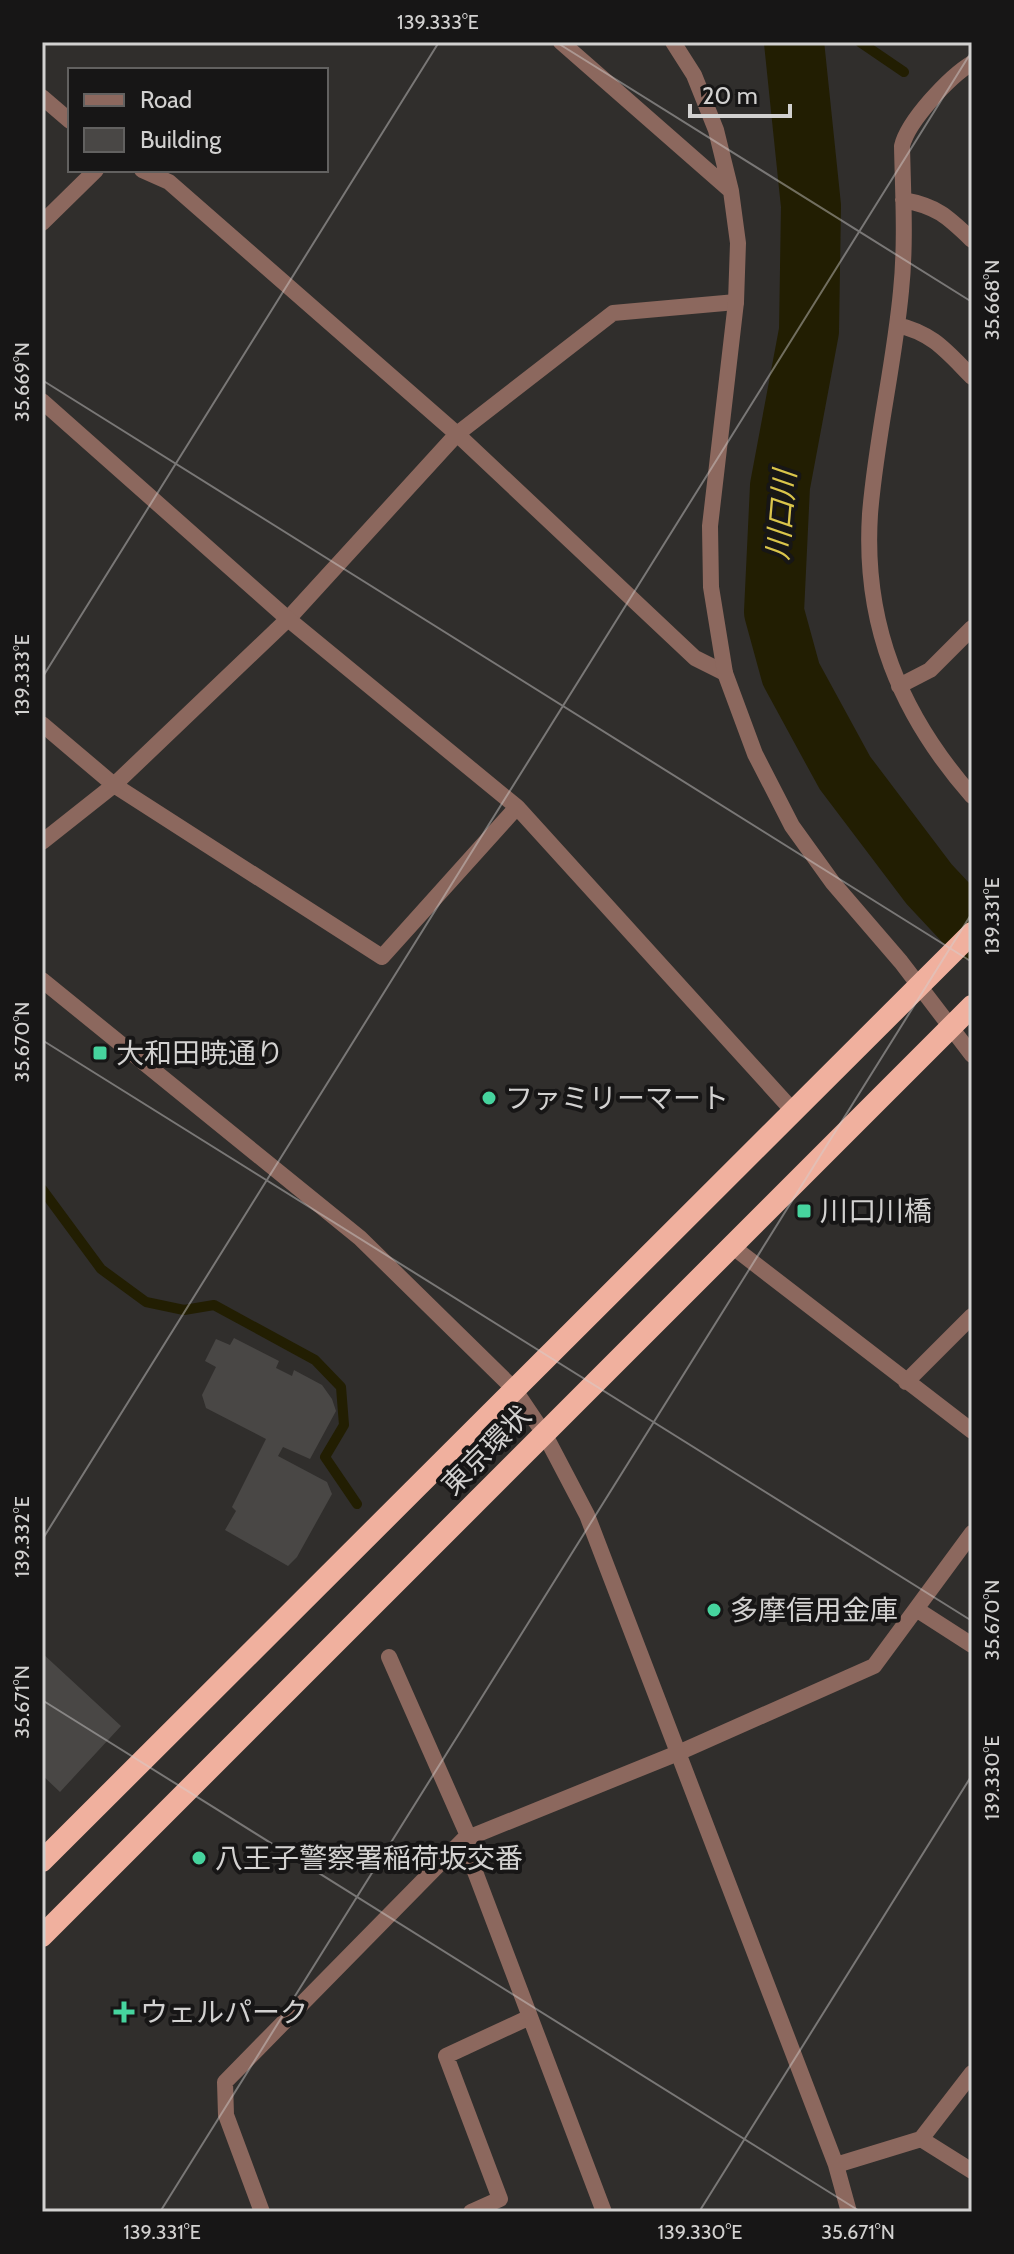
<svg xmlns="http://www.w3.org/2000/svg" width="1014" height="2254" font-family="Cabin,'Noto Sans JP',sans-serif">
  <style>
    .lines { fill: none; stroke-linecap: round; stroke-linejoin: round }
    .stream { stroke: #221e02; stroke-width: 10 }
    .river { stroke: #221e02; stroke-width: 60 }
    .building { fill: #494745 }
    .service { stroke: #8c685e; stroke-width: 16 }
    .minor { stroke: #8c685e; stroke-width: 16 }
    .tertiary { stroke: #8c685e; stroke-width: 16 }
    .trunk { stroke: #f0b09e; stroke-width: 22 }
    .ticks { fill: none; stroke: #d2d1d0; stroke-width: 2; stroke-opacity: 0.45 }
    .poi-dot { fill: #46d49e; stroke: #171616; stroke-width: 3 }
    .labels { text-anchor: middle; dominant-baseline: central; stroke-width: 8; stroke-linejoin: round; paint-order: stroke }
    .poi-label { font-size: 28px; fill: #d2d1d0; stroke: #171616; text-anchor: start }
    .street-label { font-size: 28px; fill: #d2d1d0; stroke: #171616 }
    .water-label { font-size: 30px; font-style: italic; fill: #dac54b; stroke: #171616 }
    .neatline { fill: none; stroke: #d2d1d0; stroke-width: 3 }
    .ticks-label { font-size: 20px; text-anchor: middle; fill: #d2d1d0 }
  </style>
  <rect width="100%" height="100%" fill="#302e2c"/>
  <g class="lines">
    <path class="stream" d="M860 42 904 72
      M42 1189 101 1269 146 1302 184 1310 214 1305 315 1360 341 1387 344 1425 325 1457 357 1504"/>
    <path class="river" d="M794 42 811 206 809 331 780 486 774 612 791 674 845 773 929 884 972 930"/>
  </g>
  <path class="building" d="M234 1338 279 1361 276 1368 292 1376 294 1370 322 1385 332 1399 336 1411 310 1459 283 1447 278 1456 327 1482 332 1494 297 1557 288 1566 225 1530 236 1511 232 1507 266 1439 206 1408 202 1395 216 1367 205 1361 216 1339 230 1345Z
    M42 1653 121 1726 60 1792 42 1775Z"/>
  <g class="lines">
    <path class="service" d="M42 97 70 121
      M142 170 169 182 457 434 695 658 725 673
      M42 223 96 170
      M288 619 457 434 613 313 736 302"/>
    <path class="minor" d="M561 42 731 191
      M673 42 694 75 716 130 731 191 738 243 736 302 710 526 711 587 725 673 755 754 792 826 833 883 901 962 972 1055
      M972 63C949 77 908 121 902 146 903 195 906 243 901 291 894 366 876 439 870 514 863 624 900 714 972 796
      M903 200C937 206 948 217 972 240
      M897 325C933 333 947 352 972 377
      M42 401 288 619 517 807 794 1112
      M899 686 930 670 972 628
      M42 724 114 785 382 957 517 807
      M42 842 114 785 288 619
      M733 1247 972 1431
      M906 1382 972 1316
      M545 1435 587 1515 836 2165 849 2212
      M916 1609 972 1645
      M389 1657 469 1838
      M463 1840 604 2212
      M921 2139 972 2171
      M836 2165 921 2139 972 2073
      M262 2212 226 2115 225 2082 463 1840 678 1753 874 1666 972 1533
      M471 2212 500 2199 446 2056 530 2017"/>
    <path class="tertiary" d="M42 980 360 1238 514 1389 545 1435"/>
    <path class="trunk" d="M42 1861 972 933
      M42 1936 972 1006"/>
  </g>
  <path class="ticks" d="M556 42 972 302M42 380 972 962M42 678 439 42M42 1040 972 1621M42 1540 972 51M42 1700 861 2212M160 2212 972 913M699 2212 972 1775"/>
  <g class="poi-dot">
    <rect x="92" y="1045" width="16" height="16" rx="4"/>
    <circle cx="489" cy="1098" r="8"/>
    <rect x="796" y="1203" width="16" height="16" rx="4"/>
    <circle cx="714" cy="1610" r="8"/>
    <circle cx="199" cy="1858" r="8"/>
    <path d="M120 2000h8v8h8v8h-8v8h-8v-8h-8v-8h8z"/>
  </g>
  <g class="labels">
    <g class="poi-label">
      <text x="116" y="1053">大和田暁通り</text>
      <text x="505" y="1098">ファミリーマート</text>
      <text x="820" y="1211">川口川橋</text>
      <text x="730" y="1610">多摩信用金庫</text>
      <text x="215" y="1858">八王子警察署稲荷坂交番</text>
      <text x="140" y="2012">ウェルパーク</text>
    </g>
    <g class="street-label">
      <text transform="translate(486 1450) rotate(-45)">東京環状</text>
    </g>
    <g class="water-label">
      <text transform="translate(781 515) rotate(-85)">川口川</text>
    </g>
  </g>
  <rect width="1014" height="2254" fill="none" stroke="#171616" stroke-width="88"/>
  <rect x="68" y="68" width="260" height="104" fill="#171616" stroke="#626160" stroke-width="2"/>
  <rect x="84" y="94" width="40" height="12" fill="#8c685e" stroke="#626160" stroke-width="2"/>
  <text x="140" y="108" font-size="24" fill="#d2d1d0">Road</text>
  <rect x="84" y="128" width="40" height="24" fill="#494745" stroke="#626160" stroke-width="2"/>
  <text x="140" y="148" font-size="24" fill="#d2d1d0">Building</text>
  <path d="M690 104v12h100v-12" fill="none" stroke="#d2d1d0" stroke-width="4"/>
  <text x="702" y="104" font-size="24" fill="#d2d1d0" stroke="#171616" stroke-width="6" paint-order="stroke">20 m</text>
  <rect x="44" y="44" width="926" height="2166" class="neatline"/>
  <g class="ticks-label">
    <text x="438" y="29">139.333°E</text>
    <text transform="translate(992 300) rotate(-90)" y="7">35.668°N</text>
    <text transform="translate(22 382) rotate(-90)" y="7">35.669°N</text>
    <text transform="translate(22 675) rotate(-90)" y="7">139.333°E</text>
    <text transform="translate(992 916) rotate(-90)" y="7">139.331°E</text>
    <text transform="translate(22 1042) rotate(-90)" y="7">35.670°N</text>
    <text transform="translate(22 1537) rotate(-90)" y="7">139.332°E</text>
    <text transform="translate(992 1620) rotate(-90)" y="7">35.670°N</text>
    <text transform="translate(22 1702) rotate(-90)" y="7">35.671°N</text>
    <text transform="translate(992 1778) rotate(-90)" y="7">139.330°E</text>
    <text x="162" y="2239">139.331°E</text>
    <text x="700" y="2239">139.330°E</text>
    <text x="858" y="2239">35.671°N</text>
  </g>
</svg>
